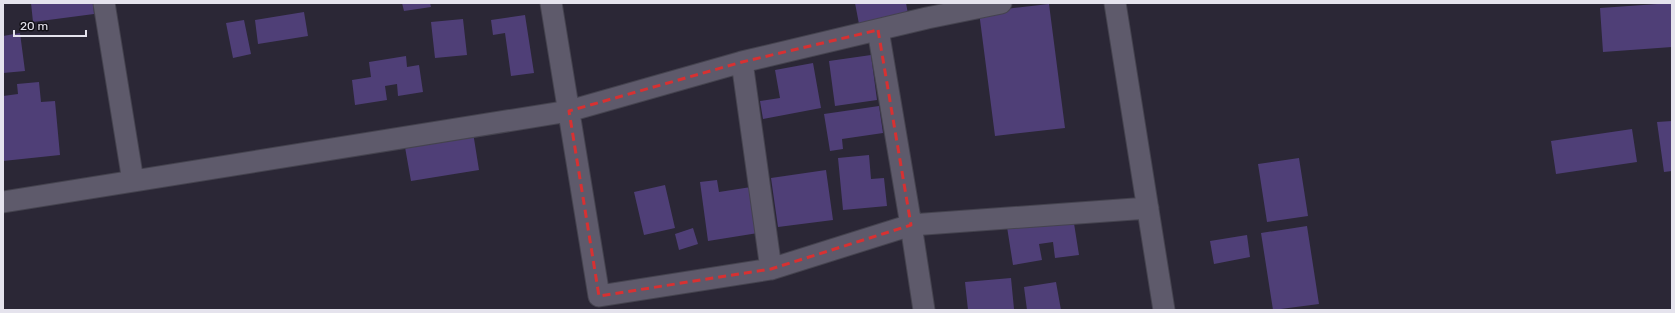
<svg xmlns="http://www.w3.org/2000/svg" width="1675" height="313" font-family="Rubik,sans-serif">
  <style>
    .building { fill: #4f3f77 }
    .lines { fill: none; stroke-linecap: round; stroke-linejoin: round }
    .street-casing { stroke: #45434f; stroke-width: 23 }
    .street { stroke: #5e5a6b; stroke-width: 21 }
    .marked { fill: none; stroke: #d73132; stroke-width: 3; stroke-dasharray: 8 5; stroke-linejoin: round }
  </style>
  <rect width="100%" height="100%" fill="#2b2736"/>
  <path class="building" d="M31 3H93L94 14 33 22Z
    M402 3H430L431 7 404 11Z
    M855 3H906L908 14 859 24Z
    M1672 3V47L1603 52 1600 8Z
    M1049 4 1065 128 995 136 979 12Z
    M304 12 308 36 258 44 255 20Z
    M525 15 534 73 511 76 505 33 493 35 491 20Z
    M463 19 467 55 435 58 431 22Z
    M244 20 251 54 233 58 226 23Z
    M20 33 25 71 3 73V36Z
    M871 55 877 100 835 106 829 61Z
    M406 56 407 67 419 65 423 92 398 96 397 84 385 86 387 100 355 105 352 80 371 77 369 62Z
    M813 63 821 108 763 119 760 101 780 98 775 70Z
    M39 82 41 102 55 101 60 155 3 161V96L18 94 17 84Z
    M879 106 883 133 842 139 843 149 830 151 824 114Z
    M1672 121V171L1664 172 1657 122Z
    M472 126 479 170 411 181 403 136Z
    M1632 129 1637 162 1556 174 1551 141Z
    M869 155 871 179 884 178 887 206 843 210 838 158Z
    M1299 158 1308 216 1267 222 1258 164Z
    M826 170 833 220 778 227 771 178Z
    M717 180 719 192 751 187 758 233 708 241 700 182Z
    M665 185 675 228 644 235 634 192Z
    M1073 217 1079 255 1055 258 1053 242 1039 244 1042 260 1013 265 1007 227Z
    M1307 226 1319 304 1273 310 1261 233Z
    M693 228 698 244 679 250 675 234Z
    M1247 235 1250 257 1214 264 1210 241Z
    M1011 278 1014 309 968 310 965 282Z
    M1056 282 1061 310H1027L1024 287Z"/>
  <g class="lines">
    <defs>
      <path id="street" d="M104 3 133 181
        M551 3 599 296 771 269 911 225 1148 208
        M1115 3 1164 310
        M878 30 911 225 924 310
        M742 62 771 269
        M3 202 569 111 742 62 927 18 1001 3"/>
    </defs>
    <use href="#street" class="street-casing"/>
    <use href="#street" class="street"/>
  </g>
  <path class="marked" d="M878 30 911 225 771 269 599 296 569 111 742 62Z"/>
  <rect width="1675" height="313" fill="none" stroke="#e5e3ed" stroke-width="8"/>
  <path d="M14 30v6h72v-6" fill="none" stroke="#e5e3ed" stroke-width="2"/>
  <text x="20" y="30" font-size="12" fill="#e5e3ed" stroke="#131118" stroke-width="3" paint-order="stroke">20 m</text>
</svg>
